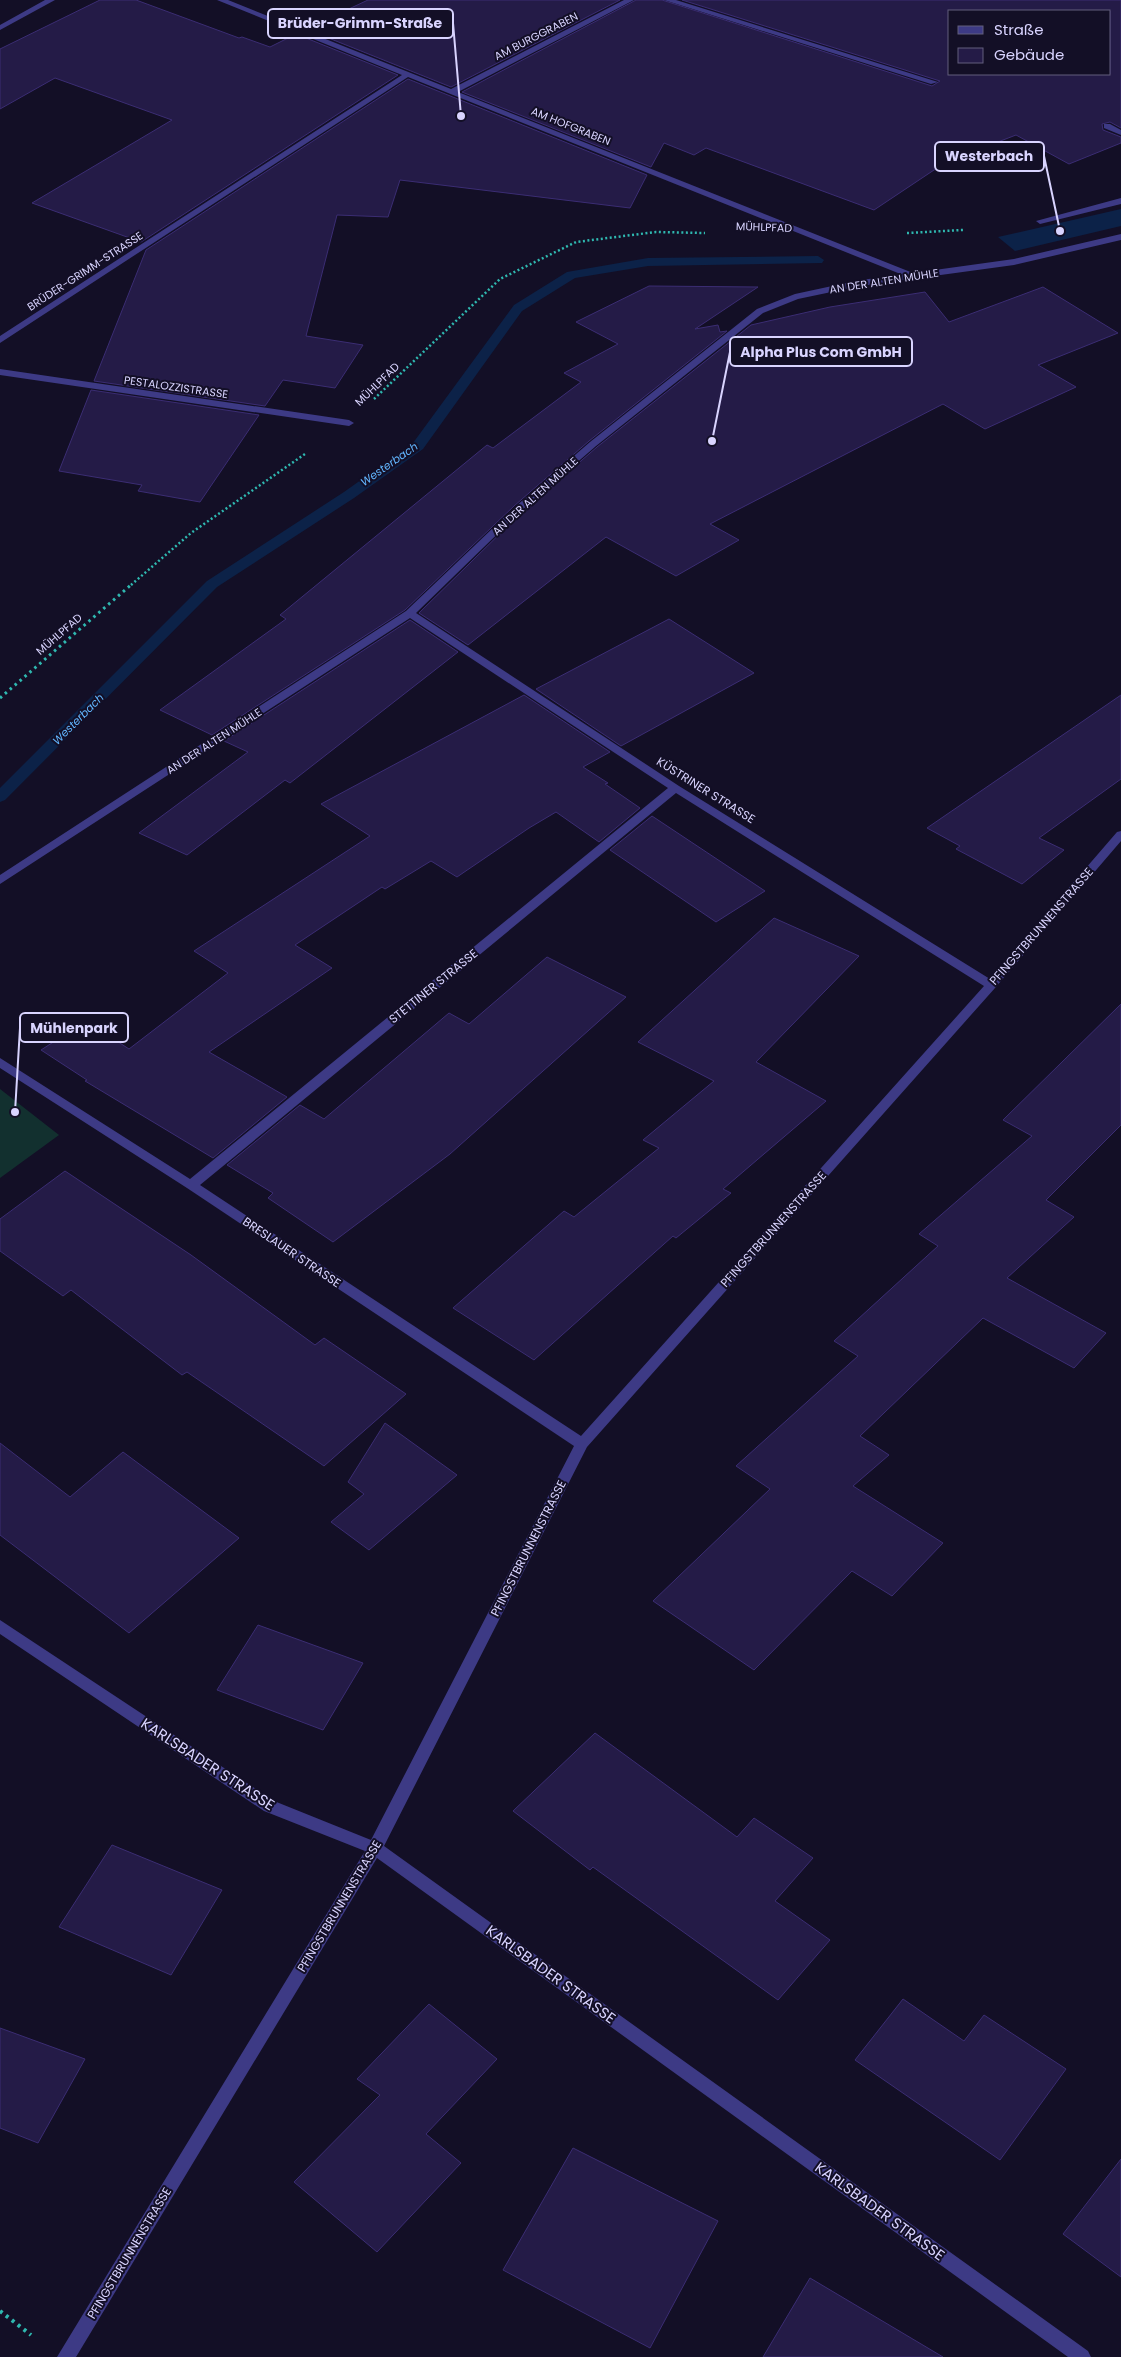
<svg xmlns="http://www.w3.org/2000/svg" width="1121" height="2357" font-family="Poppins,sans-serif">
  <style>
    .green { fill: #12302f }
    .water { fill: #0c2248 }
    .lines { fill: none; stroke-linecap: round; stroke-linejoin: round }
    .stream { fill: #0c2248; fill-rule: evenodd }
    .building { fill: #241b47; stroke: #3b2d73; fill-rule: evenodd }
    .path-far2 { stroke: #2fb8b0; stroke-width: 2.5; stroke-dasharray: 2 2.5; stroke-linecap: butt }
    .path-far1 { stroke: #2fb8b0; stroke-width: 3; stroke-dasharray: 2.5 4; stroke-linecap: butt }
    .path { stroke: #2fb8b0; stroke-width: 4; stroke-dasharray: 3 4.5; stroke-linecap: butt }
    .lane { fill: #3d3a85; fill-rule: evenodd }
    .street { fill: #3d3a85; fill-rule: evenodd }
    .labels { text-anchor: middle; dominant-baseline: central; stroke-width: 4; stroke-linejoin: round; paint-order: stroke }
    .far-street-label { font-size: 11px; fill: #d9d4ff; stroke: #130f26 }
    .far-water-label { font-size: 11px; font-style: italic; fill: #62b6ff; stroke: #130f26 }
    .street-label { font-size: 12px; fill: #d9d4ff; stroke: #130f26 }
    .near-street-label { font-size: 15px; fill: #d9d4ff; stroke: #130f26 }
    .leader { fill: none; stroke: #d9d4ff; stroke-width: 2 }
    .callout-dot { fill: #d9d4ff; stroke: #130f26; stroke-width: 2 }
    .callout { fill: #130f26; stroke: #d9d4ff; stroke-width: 2 }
    .callout-label { font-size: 14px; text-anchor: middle; font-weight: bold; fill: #d9d4ff }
  </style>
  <rect width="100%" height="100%" fill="#130f26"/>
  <path class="green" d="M0 1089 59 1135 0 1178Z"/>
  <path class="water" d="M1121 209V226L1015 251 998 237Z"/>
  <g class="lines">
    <path class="stream" d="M818 256 824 260 822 263 648 266 575 278 522 311 423 449 354 498 217 587 5 800 0 802V788L207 581 344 492 413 443 514 305 567 272 648 258Z"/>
  </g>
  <path class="building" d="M100 0H136L239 38 242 37 270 47 296 34 398 75 141 242 32 203 172 120 55 78 0 109V49Z
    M368 0H620L451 87 306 29Z
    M636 0H662L932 86 940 81 682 0H1121V128L1110 122 1102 124 1103 130 1121 137V143L1069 164 1016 135 946 162 874 210 706 148 694 155 664 143 651 167 462 92ZM950 11H1110V74H950Z
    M408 79 647 175 630 208 400 180 388 217 337 215 306 336 363 345 335 388 283 380 265 406 94 381 146 250Z
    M649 286 758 287 695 329 718 325 720 332 727 331 589 441 514 506 405 610 212 735 160 710 286 619 280 615 487 445 493 448 581 382 564 373 618 344 576 322Z
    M1043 287 1118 333 1038 365 1076 387 985 429 943 404 710 524 739 540 676 576 606 537 468 645 419 613 522 512 597 447 751 325 830 307 925 292 949 322Z
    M91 390 259 415 200 502 138 491 142 485 59 471Z
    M669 619 754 673 621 746 536 689Z
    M410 620 458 652 290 783 285 780 187 855 139 833 248 752 224 741Z
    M524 695 610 752 583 767 608 783 605 784 640 808 599 842 556 812 529 828 457 877 431 861 385 889 382 887 295 945 332 968 209 1052 287 1097 213 1158 85 1081 87 1080 41 1050 86 1021 129 1049 228 973 194 951 370 836 321 804Z
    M1121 695V779L1039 838 1064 850 1022 884 956 849 960 846 927 828Z
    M652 816 765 891 716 922 610 850Z
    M774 918 859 956 756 1062 826 1101 723 1189 731 1193 676 1238 673 1236 534 1360 453 1308 564 1211 574 1217 659 1148 643 1140 714 1081 638 1042Z
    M547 957 626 997 450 1154 333 1242 268 1198 273 1193 227 1165 300 1105 324 1119 449 1013 469 1024Z
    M1121 1004V1125L1046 1200 1074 1217 1007 1278 1106 1333 1074 1368 983 1318 860 1436 889 1455 853 1486 943 1543 892 1596 852 1571 754 1670 653 1601 770 1489 736 1466 858 1356 834 1341 938 1246 919 1234 1032 1136 1003 1120Z
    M65 1171 191 1255 315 1345 324 1338 406 1394 324 1466 187 1372 182 1375 71 1290 63 1296 0 1251V1219Z
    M385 1423 457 1475 369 1550 331 1522 364 1494 348 1482Z
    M0 1443 70 1497 123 1452 239 1538 129 1633 0 1535Z
    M258 1625 363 1663 323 1730 217 1690Z
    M595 1733 737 1837 754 1818 813 1858 775 1901 830 1940 778 2000 593 1867 590 1870 513 1811Z
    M112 1845 222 1890 171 1975 59 1927Z
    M903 1999 964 2041 984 2015 1066 2069 1000 2160 855 2060Z
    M429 2004 497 2059 426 2134 461 2163 377 2252 294 2182 380 2095 357 2079Z
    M0 2028 85 2059 38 2143 0 2128Z
    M573 2148 718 2221 650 2348 503 2270Z
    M1121 2159V2277L1063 2234Z
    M810 2278 943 2357H763Z"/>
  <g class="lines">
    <path class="path-far2" d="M907 233 963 230
      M374 399 500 279 576 242 656 232 705 233
      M131 585 191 533 305 454"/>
    <path class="path-far1" d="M0 698 132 584"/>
    <path class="path" d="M0 2311 31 2335"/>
    <path class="lane" d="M664 0H676L938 82 931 84Z
      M1104 124H1110L1121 130V135L1104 128Z"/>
    <path class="street" d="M45 0H55L0 30V25Z
      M217 0H228L451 89 624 0H634L458 92 913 273 1014 259 1121 234V240L1014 265 860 286 798 299 763 313 596 446 521 511 416 613 679 786 990 979 1117 832 1121 831V841L995 988 587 1447 384 1846 1088 2351 1091 2357H1068L377 1858 76 2357H57L365 1851 264 1811 0 1634V1620L274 1801 371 1840 574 1446 187 1188 0 1068V1058L190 1179 668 788 410 618 0 884V875L406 611 515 507 590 442 757 309 795 294 860 280 903 275 408 77 0 343V336L402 75ZM676 793 984 986 581 1436 200 1185Z
      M1121 198V204L1040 224 1036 221Z
      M0 369 349 420 354 423 349 426 0 375Z"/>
  </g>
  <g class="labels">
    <g class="far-street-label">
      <text transform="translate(536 36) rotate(-27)">AM BURGGRABEN</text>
      <text transform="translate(571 126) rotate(22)">AM HOFGRABEN</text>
      <text transform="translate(764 227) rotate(2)">MÜHLPFAD</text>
      <text transform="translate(85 271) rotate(-33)">BRÜDER-GRIMM-STRASSE</text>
      <text transform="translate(884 281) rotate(-9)">AN DER ALTEN MÜHLE</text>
      <text transform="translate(377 384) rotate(-44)">MÜHLPFAD</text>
      <text transform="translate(176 387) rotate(8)">PESTALOZZISTRASSE</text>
      <text transform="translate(535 496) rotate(-42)">AN DER ALTEN MÜHLE</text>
      <text transform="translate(59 634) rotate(-41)">MÜHLPFAD</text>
      <text transform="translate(214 741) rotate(-33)">AN DER ALTEN MÜHLE</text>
    </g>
    <g class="far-water-label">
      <text transform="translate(389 464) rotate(-35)">Westerbach</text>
      <text transform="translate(78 719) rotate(-45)">Westerbach</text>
    </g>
    <g class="street-label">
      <text transform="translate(706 790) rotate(32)">KÜSTRINER STRASSE</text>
      <text transform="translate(1041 926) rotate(-49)">PFINGSTBRUNNENSTRASSE</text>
      <text transform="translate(433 986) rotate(-39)">STETTINER STRASSE</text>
      <text transform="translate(773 1229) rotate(-48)">PFINGSTBRUNNENSTRASSE</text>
      <text transform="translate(292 1252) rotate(34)">BRESLAUER STRASSE</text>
      <text transform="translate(528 1548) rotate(-63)">PFINGSTBRUNNENSTRASSE</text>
      <text transform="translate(339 1906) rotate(-59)">PFINGSTBRUNNENSTRASSE</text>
      <text transform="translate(129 2253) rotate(-59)">PFINGSTBRUNNENSTRASSE</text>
    </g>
    <g class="near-street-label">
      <text transform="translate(208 1764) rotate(33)">KARLSBADER STRASSE</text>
      <text transform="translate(551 1974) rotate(36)">KARLSBADER STRASSE</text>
      <text transform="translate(880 2211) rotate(36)">KARLSBADER STRASSE</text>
    </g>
  </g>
  <path class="leader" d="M461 116L453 23M1060 231L1044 156M712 441L730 352M15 1112L20 1028"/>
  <g class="callout-dot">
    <circle cx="461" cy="116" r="5"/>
    <circle cx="1060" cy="231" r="5"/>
    <circle cx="712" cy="441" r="5"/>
    <circle cx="15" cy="1112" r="5"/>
  </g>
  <g class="callout">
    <rect x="268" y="9" width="185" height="29" rx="5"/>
    <rect x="935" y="142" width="109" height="29" rx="5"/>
    <rect x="730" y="337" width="182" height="29" rx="5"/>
    <rect x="20" y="1013" width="108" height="29" rx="5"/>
  </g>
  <g class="callout-label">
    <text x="360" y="28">Brüder-Grimm-Straße</text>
    <text x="989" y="161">Westerbach</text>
    <text x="821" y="357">Alpha Plus Com GmbH</text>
    <text x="74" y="1033">Mühlenpark</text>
  </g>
  <rect x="948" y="10" width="162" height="65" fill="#130f26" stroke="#625e7d"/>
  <rect x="958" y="26" width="25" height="8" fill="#3d3a85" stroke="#625e7d"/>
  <text x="994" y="35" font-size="15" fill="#d9d4ff">Straße</text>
  <rect x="958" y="48" width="25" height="15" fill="#241b47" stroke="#625e7d"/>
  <text x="994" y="60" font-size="15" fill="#d9d4ff">Gebäude</text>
</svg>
